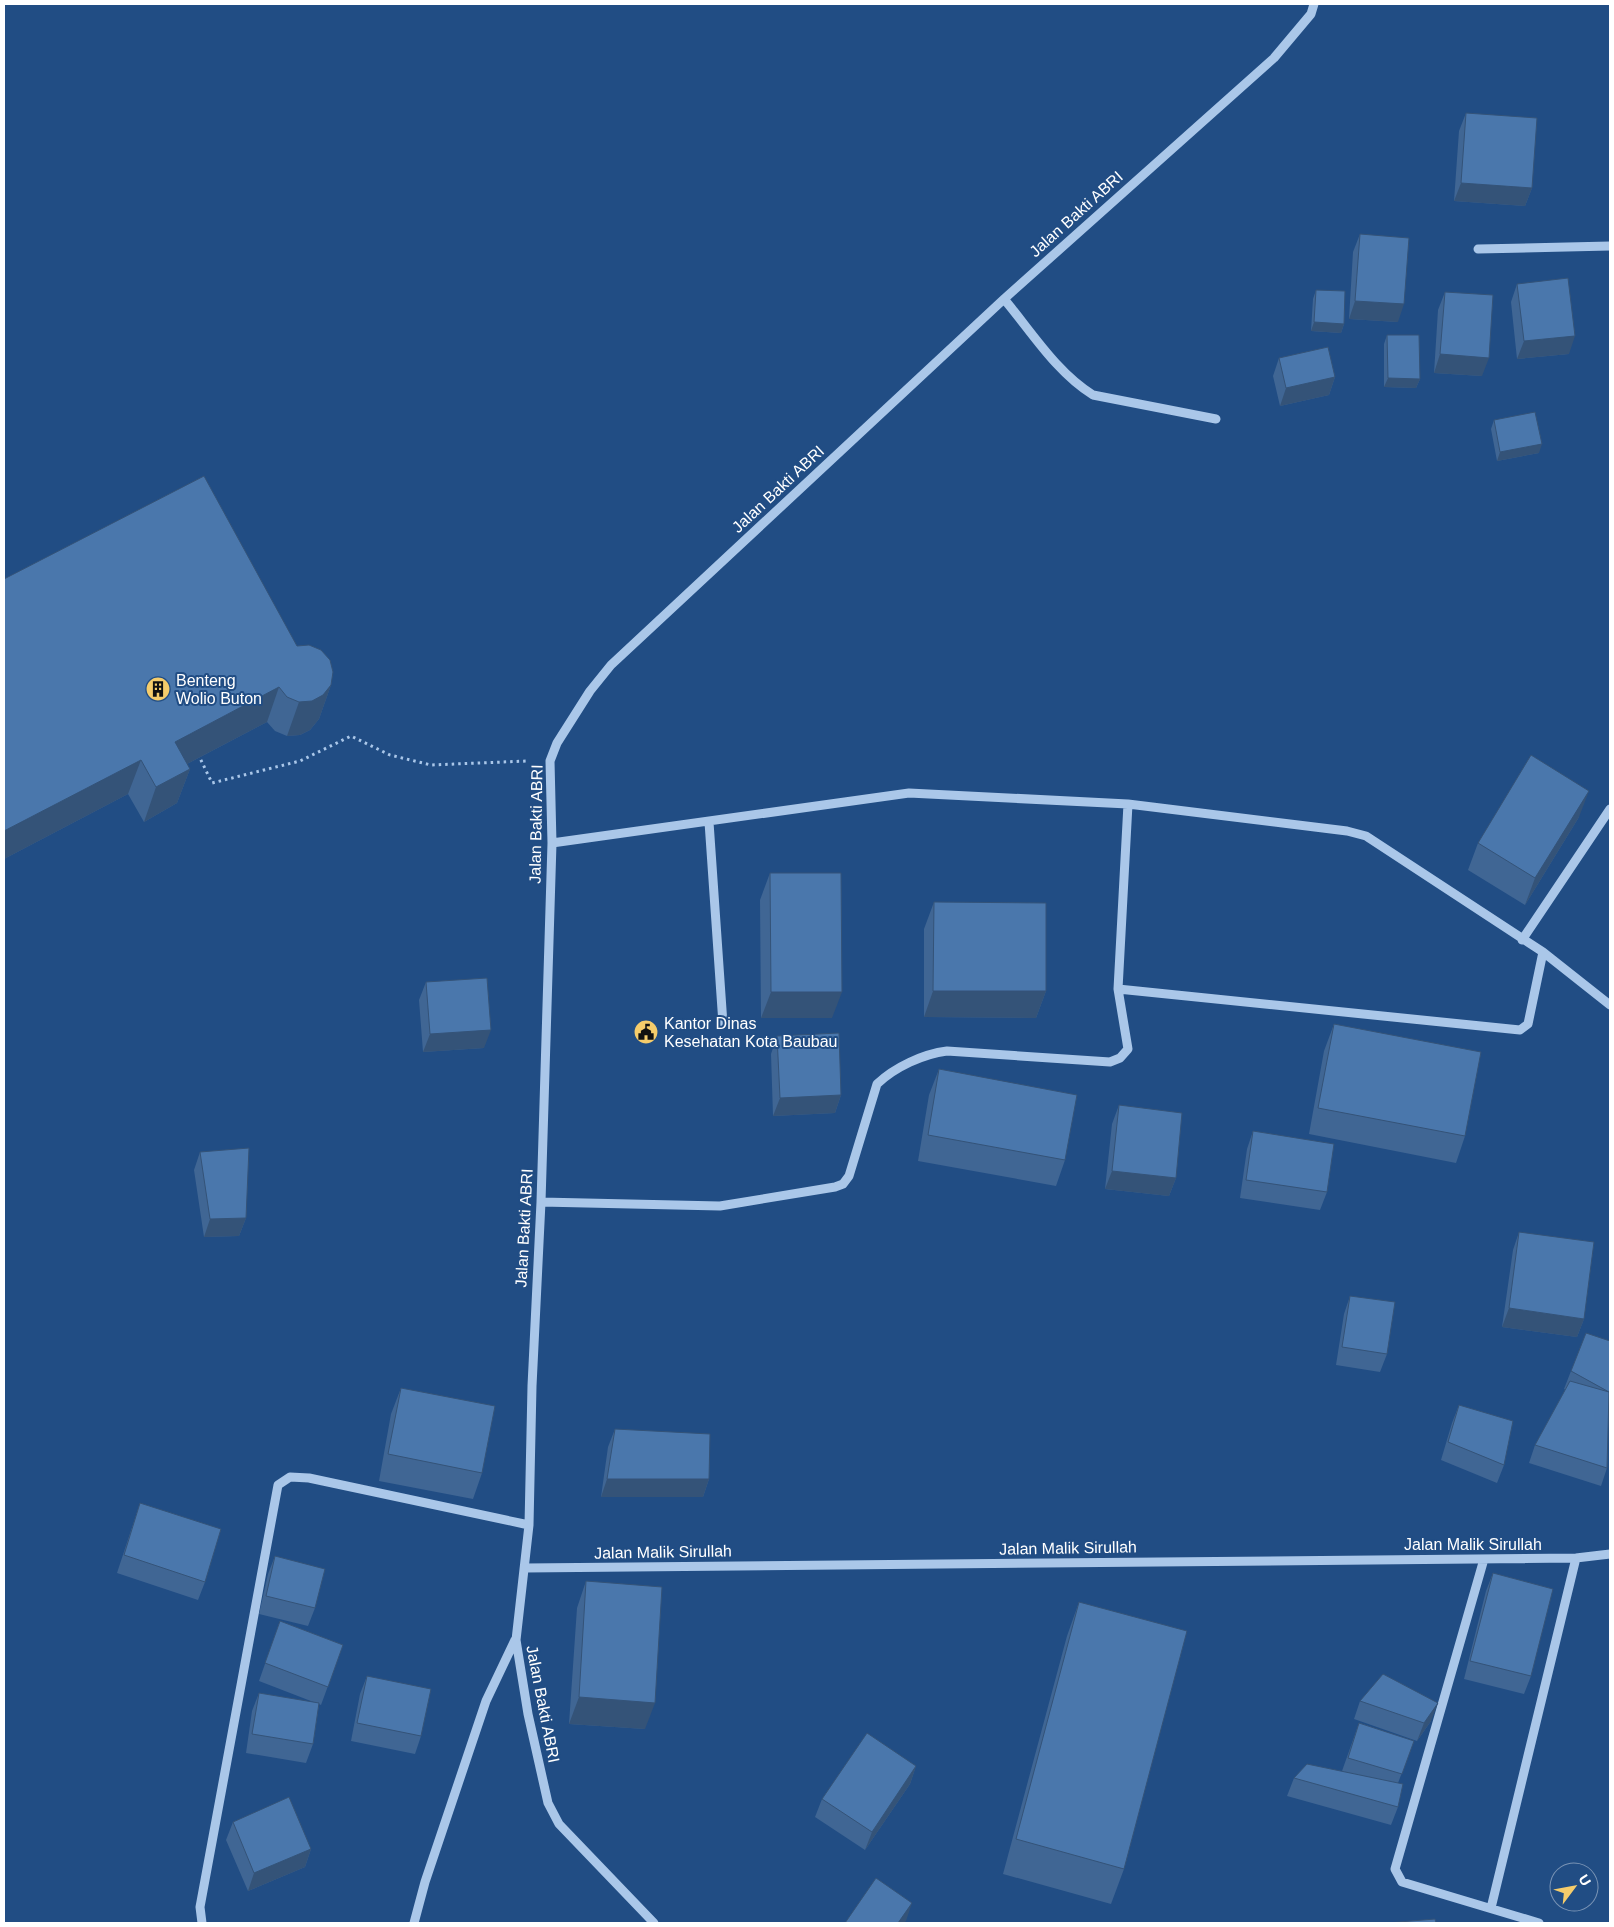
<svg xmlns="http://www.w3.org/2000/svg" width="1614" height="1927" font-family="Helvetica,sans-serif">
  <style>
    .lines { fill: none; stroke-linecap: round; stroke-linejoin: round }
    .path { stroke: #aac7e9; stroke-width: 3; stroke-dasharray: 2.5 4; stroke-linecap: butt }
    .minor { stroke: #aac7e9; stroke-width: 9 }
    .wall { fill: #406694 }
    .shaded-wall { fill: #345378 }
    .building { fill: #4a77ac; stroke: #345378 }
    .labels { text-anchor: middle; dominant-baseline: central; stroke-width: 4; stroke-linejoin: round; paint-order: stroke }
    .street-label { font-size: 16px; fill: #fff; stroke: #214d84 }
    .poi-label { font-size: 16px; fill: #fff; stroke: #214d84; text-anchor: start }
  </style>
  <rect width="100%" height="100%" fill="#214d84"/>
  <g class="lines">
    <path class="path" d="M198 754 212 783 300 761 351 736 390 755 431 765 527 761"/>
    <path class="minor" d="M1478 249 1610 246
      M1004 299C1031 331 1056 372 1093 395L1216 419
      M709 822 723 1024
      M552 843 909 793 1128 804 1347 831 1366 836 1543 952 1610 1005
      M1522 940 1610 809
      M1118 989 1520 1030 1528 1024 1543 952
      M541 1202 720 1206 835 1187 843 1184 849 1176 877 1084C895 1067 923 1054 947 1051L1110 1062 1120 1058 1128 1049 1118 989 1128 804
      M1484 1559 1395 1869 1402 1882 1539 1923
      M525 1568 1576 1558 1610 1554
      M1491 1908 1576 1558
      M202 1923 200 1907 278 1485 290 1477 309 1478 529 1525
      M414 1923 425 1882 486 1701 515 1640
      M654 1923 559 1824 548 1803 528 1714 516 1640 529 1525 532 1386 541 1202 552 843 550 761 557 743 590 691 611 665 1004 299 1274 58 1311 14 1314 4"/>
  </g>
  <path class="wall" d="M1466 113 1532 188 1525 206 1454 201 1459 131Z
    M1360 234 1398 322 1349 319 1353 252Z
    M1517 284 1569 354 1517 359 1511 302Z
    M1316 290 1344 324 1341 333 1311 331 1313 299Z
    M1445 292 1482 376 1434 373 1438 310Z
    M1387 335 1420 379 1416 388 1384 387V344Z
    M1279 358 1335 377 1329 395 1280 406 1273 376Z
    M1494 420 1539 453 1497 461 1491 429Z
    M4 579 297 646 331 685 319 719 310 730 300 735 287 736 275 731 267 722 187 764 190 769 177 803 144 822 128 794 4 859Z
    M1579 817 1525 905 1468 870 1478 843Z
    M770 873 832 1018H761L760 900Z
    M934 902 1046 991 1036 1018 924 1017V929Z
    M426 982 484 1048 423 1052 419 1000Z
    M1334 1024 1465 1136 1456 1163 1309 1134 1324 1051Z
    M777 1036 841 1095 835 1113 773 1116 771 1054Z
    M939 1069 1065 1160 1056 1186 918 1161 929 1095Z
    M1119 1105 1176 1178 1169 1196 1105 1189 1112 1124Z
    M1253 1131 1327 1192 1320 1210 1240 1198 1247 1149Z
    M200 1152 246 1218 239 1236 204 1237 194 1170Z
    M1519 1232 1584 1319 1577 1337 1502 1327 1513 1250Z
    M1350 1296 1387 1354 1380 1372 1336 1365 1344 1314Z
    M1571 1371 1609 1392 1607 1468 1601 1486 1529 1463 1535 1445 1566 1390 1564 1389Z
    M401 1388 482 1473 473 1499 379 1481 391 1414Z
    M1459 1405 1504 1465 1497 1483 1441 1460 1452 1423Z
    M615 1429 709 1479 703 1497H601L608 1447Z
    M140 1503 205 1582 198 1600 117 1573Z
    M275 1556 315 1608 308 1626 259 1614 268 1574Z
    M1493 1573 1531 1676 1524 1694 1464 1679 1486 1591Z
    M586 1581 645 1729 569 1724 577 1608Z
    M1079 1602 1124 1869 1111 1904 1003 1874 1067 1636Z
    M280 1621 343 1645 321 1705 319 1704 313 1744 306 1763 246 1753 252 1711 259 1693 316 1703 259 1681Z
    M367 1676 421 1736 415 1754 351 1741 360 1694Z
    M1360 1701 1431 1721 1417 1741 1354 1719Z
    M1359 1723 1414 1741 1398 1783V1807L1391 1825 1287 1796 1294 1778 1342 1771Z
    M916 1766 910 1784 865 1850 815 1817 822 1799Z
    M233 1822 311 1849 305 1867 248 1891 226 1840Z"/>
  <path class="shaded-wall" d="M1461 183 1532 188 1525 206 1454 201Z
    M1355 301 1404 304 1398 322 1349 319Z
    M1314 322 1344 324 1341 333 1311 331Z
    M1575 336 1569 354 1517 359 1524 341Z
    M1440 354 1489 358 1482 376 1434 373Z
    M1335 377 1329 395 1280 406 1286 388Z
    M1388 378 1420 379 1416 388 1384 387Z
    M1542 444 1539 453 1497 461 1500 452Z
    M331 685 319 719 310 730 300 735 287 736 299 702Z
    M279 687 267 722 162 777 175 742Z
    M141 760 128 794 4 859V831Z
    M190 769 177 803 144 822 156 787Z
    M1589 791 1579 817 1525 905 1535 878Z
    M933 991H1046L1036 1018 924 1017Z
    M771 992H842L832 1018H761Z
    M491 1030 484 1048 423 1052 430 1034Z
    M841 1095 835 1113 773 1116 780 1098Z
    M1112 1171 1176 1178 1169 1196 1105 1189Z
    M246 1218 239 1236 204 1237 210 1219Z
    M1509 1308 1584 1319 1577 1337 1502 1327Z
    M607 1479H709L703 1497H601Z
    M579 1697 655 1703 645 1729 569 1724Z
    M1438 1703 1431 1721 1417 1741 1424 1723Z
    M916 1766 910 1784 865 1850 872 1832Z
    M311 1849 305 1867 248 1891 254 1873Z
    M912 1903 906 1921 904 1923H898Z"/>
  <path class="building" d="M1466 113 1537 118 1532 188 1461 183Z
    M1360 234 1409 238 1404 304 1355 301Z
    M1568 278 1575 336 1524 341 1517 284Z
    M1316 290 1345 291 1344 324 1314 322Z
    M1445 292 1493 295 1489 358 1440 354Z
    M1387 335H1419L1420 379 1388 378Z
    M1328 347 1335 377 1286 388 1279 358Z
    M1535 412 1542 444 1500 452 1494 420Z
    M204 476 297 646 309 645 321 650 330 660 333 672 331 685 323 695 312 701 299 702 287 697 279 687 175 742 190 769 156 787 141 760 4 831V579Z
    M1531 755 1589 791 1535 878 1478 843Z
    M770 873H841L842 992H771Z
    M934 902 1046 903V991H933Z
    M487 978 491 1030 430 1034 426 982Z
    M1334 1024 1481 1052 1465 1136 1318 1108Z
    M839 1033 841 1095 780 1098 777 1036Z
    M939 1069 1077 1095 1065 1160 928 1135Z
    M1119 1105 1182 1113 1176 1178 1112 1171Z
    M1253 1131 1334 1144 1327 1192 1246 1180Z
    M249 1148 246 1218 210 1219 200 1152Z
    M1519 1232 1594 1242 1584 1319 1509 1308Z
    M1350 1296 1395 1302 1387 1354 1342 1347Z
    M1586 1333 1610 1341V1388L1609 1392 1607 1468 1535 1445 1570 1381 1609 1392 1571 1371Z
    M401 1388 495 1406 482 1473 388 1454Z
    M1459 1405 1513 1421 1504 1465 1448 1442Z
    M615 1429 710 1434 709 1479H607Z
    M140 1503 221 1529 205 1582 124 1555Z
    M275 1556 325 1569 315 1608 266 1596Z
    M1493 1573 1553 1589 1531 1676 1470 1661Z
    M586 1581 662 1587 655 1703 579 1697Z
    M1079 1602 1187 1631 1124 1869 1016 1839Z
    M280 1621 343 1645 328 1687 265 1663Z
    M1383 1674 1438 1703 1424 1723 1360 1701Z
    M367 1676 431 1689 421 1736 357 1723Z
    M259 1693 319 1703 313 1744 252 1734Z
    M1359 1723 1414 1741 1402 1774 1348 1758Z
    M867 1733 916 1766 872 1832 822 1799Z
    M1307 1764 1403 1784 1398 1807 1294 1778Z
    M289 1797 311 1849 254 1873 233 1822Z
    M876 1878 912 1903 898 1923H845Z
    M1435 1919 1436 1923H1387Z"/>
  <defs>
    <symbol id="building-disc" viewBox="-11 -11 22 22"><circle r="9.5" fill="#f5cc6b" stroke="#214d84"/><path d="M-4-6H4V6H1V3H-1V6H-4ZM-2.5-4.3h1.7v1.8h-1.7ZM.8-4.3h1.7v1.8H.8ZM-2.5-1h1.7V.8h-1.7ZM.8-1h1.7V.8H.8Z" fill="#111"/></symbol>
    <symbol id="civic-disc" viewBox="-11 -11 22 22"><circle r="9.5" fill="#f5cc6b" stroke="#214d84"/><path d="M-.6-6.5H3V-4.5H.6V-3L4-1V1h2V6H-6V1h2V-1L-.6-3ZM-1.2 2.5V6h2.4V2.5Z" fill="#111"/></symbol>
  </defs>
  <g fill-rule="evenodd">
    <use href="#building-disc" x="144" y="675" width="28" height="28"/>
    <use href="#civic-disc" x="632" y="1018" width="28" height="28"/>
  </g>
  <g class="labels">
    <g class="street-label">
      <text transform="translate(1076 214) rotate(-42)">Jalan Bakti ABRI</text>
      <text transform="translate(778 489) rotate(-43)">Jalan Bakti ABRI</text>
      <text transform="translate(536 824) rotate(-89)">Jalan Bakti ABRI</text>
      <text transform="translate(524 1228) rotate(-87)">Jalan Bakti ABRI</text>
      <text x="1473" y="1544">Jalan Malik Sirullah</text>
      <text transform="translate(1068 1548) rotate(-1)">Jalan Malik Sirullah</text>
      <text transform="translate(663 1552) rotate(-1)">Jalan Malik Sirullah</text>
      <text transform="translate(543 1704) rotate(79)">Jalan Bakti ABRI</text>
    </g>
    <g class="poi-label">
      <text x="176" y="680">Benteng<tspan x="176" dy="18">Wolio Buton</tspan></text>
      <text x="664" y="1023">Kantor Dinas<tspan x="664" dy="18">Kesehatan Kota Baubau</tspan></text>
    </g>
  </g>
  <rect width="1614" height="1927" fill="none" stroke="#ffffff" stroke-width="10"/>
  <g transform="translate(1574 1887) rotate(58)"><circle r="24" fill="#214d84" stroke="#7a94b5"/>
  <path d="M0-4L9 19L0 12L-9 19Z" fill="#f5cc6b"/>
  <text y="-8" font-size="14" font-weight="bold" text-anchor="middle" fill="#ffffff">U</text>
  </g>
</svg>
